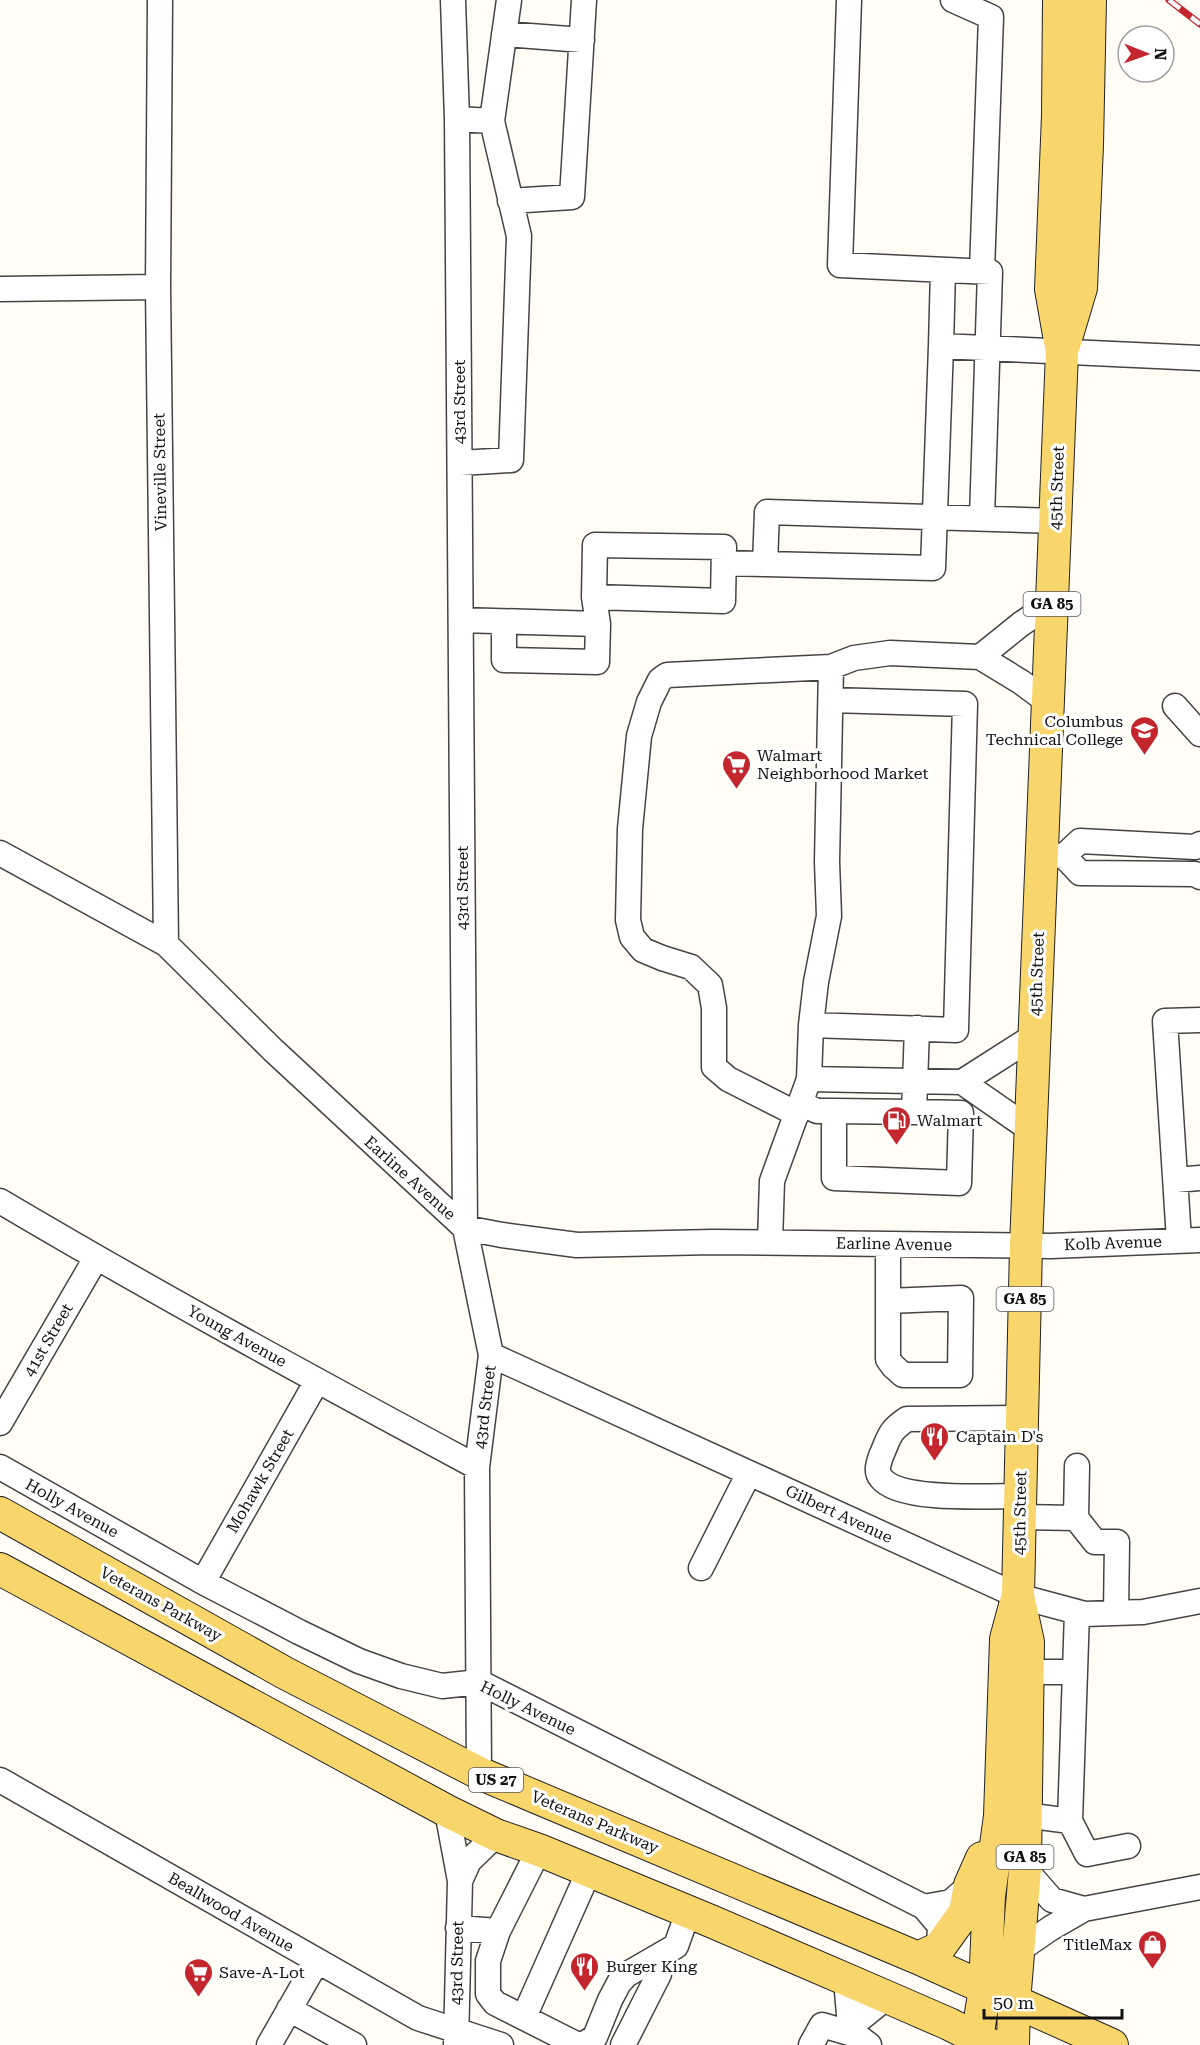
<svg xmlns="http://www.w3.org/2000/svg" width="1200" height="2045" font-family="'Roboto Serif',serif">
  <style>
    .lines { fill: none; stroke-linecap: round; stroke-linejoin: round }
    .minor-casing { stroke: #444; stroke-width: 27 }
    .major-casing { stroke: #222; stroke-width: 34 }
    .minor { stroke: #fff; stroke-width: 24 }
    .major { stroke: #f9d66b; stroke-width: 32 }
    .rail-casing { stroke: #c4262e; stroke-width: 7 }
    .rail { stroke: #fff; stroke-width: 4.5; stroke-dasharray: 14; stroke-linecap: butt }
    .labels { text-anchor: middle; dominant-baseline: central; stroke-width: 6; stroke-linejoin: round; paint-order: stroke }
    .shield { fill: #fff; stroke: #585858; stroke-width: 1.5 }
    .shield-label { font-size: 15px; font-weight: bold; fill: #111 }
    .street-label { font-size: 16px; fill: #111; stroke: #fff }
    .poi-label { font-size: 16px; fill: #111; stroke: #fff; text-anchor: start }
  </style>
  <rect width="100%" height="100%" fill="#fffdf5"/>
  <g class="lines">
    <defs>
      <path id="minor" d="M160 0 158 287 166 944
        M453 0 457 119 465 1228 491 1355 477 1467 479 1773
        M849 0 840 265 990 272 982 518
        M953 0 991 17 982 271
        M504 34 582 40
        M457 119 492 121 519 236 511 460 460 463
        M492 121 509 0
        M510 201 572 197 584 0
        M0 289 158 287
        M941 346 943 270
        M1056 521 767 512 765 564 933 568 941 346 1200 358
        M724 563 765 564
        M461 620 598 624
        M504 622V660L597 662 598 624 594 597 595 545 724 547 723 601 594 597
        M980 657 1021 624 1052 603
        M1175 706 1200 734
        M0 853 166 944 273 1050 465 1228 502 1235 577 1245 713 1242 1051 1246 1200 1240
        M1042 855 1064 856 1080 841 1195 847 1200 844
        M1064 856 1080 873 1195 874 1200 877
        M811 1025 956 1030 965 704 831 700
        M809 1079 962 1082 1031 1130
        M962 1082 1034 1036
        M800 1103 817 1111H834V1178L959 1183 961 1113 914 1112 917 1028
        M834 1111 914 1112
        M797 1114 728 1079 714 1067V1008L710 985 691 967 662 958 643 950 632 937 628 920 630 829 639 736 649 702 660 680 667 675 831 667
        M1176 1180 1200 1178
        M0 1201C157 1294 317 1381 477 1467
        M1179 1240 1165 1021 1200 1020
        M770 1242 772 1181 809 1079 811 1025 816 982 829 916 827 862 831 667 854 658 890 653 980 657 1021 682 1048 702
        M888 1244V1359L893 1366 903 1375H960L961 1298 888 1301
        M491 1355 1018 1596 1085 1614 1143 1612 1200 1601
        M0 1423 96 1258
        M0 1467 203 1582 299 1632 359 1661 401 1676 442 1686 479 1682 924 1907 940 1926 939 1948
        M1021 1496C990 1496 899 1502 881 1478 875 1471 879 1463 881 1456 890 1436 888 1432 907 1419L1022 1418
        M1020 1517 1076 1518 1095 1542H1117L1116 1613
        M1076 1518 1077 1466
        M701 1568 749 1473
        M203 1582 317 1381
        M1027 1672H1075
        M0 1780 418 2018 501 2045
        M447 1811 460 1881 456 2043
        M1025 1815 1070 1821 1077 1612
        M1070 1821 1087 1854 1128 1846
        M1025 1869 1052 1900 1084 1909
        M460 1881 469 1861 496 1835
        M924 1907 951 1902 970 1885
        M458 1928 498 1931 539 1850
        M498 1931 488 1961V1994L495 2003 576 2044H584L595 2037 610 2000 619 1983 626 1975 676 1946 688 1912
        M1019 1950 1051 1928 1084 1909 1200 1887
        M846 1979 850 2027
        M289 2009 354 2045
        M524 2017 589 1871
        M269 2045 317 1961
        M623 2045 659 1974V1957
        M811 2045 822 2025 856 2035 863 2041
        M869 2045 856 2035 850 2027 887 1997"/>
      <path id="major" d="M1064 345 1081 288 1087 145 1090 0
        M0 1513 285 1673 479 1773 918 1958 1112 2045
        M0 1569 447 1811 496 1835 539 1850 713 1922 887 1997 949 2024 991 2045
        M918 1958 939 1948 965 1912 970 1885 982 1858
        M976 2045 985 1988 989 1896 1000 1816 1006 1639 1016 1602
        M1013 2045 1014 2002 1025 1869 1028 1642 1018 1596 1026 1246 1062 352 1051 289 1058 115 1059 0"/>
    </defs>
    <use href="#minor" class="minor-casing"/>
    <use href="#major" class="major-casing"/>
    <use href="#minor" class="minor"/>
    <use href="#major" class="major"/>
    <defs>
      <path id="rail" d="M1169 0 1200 24"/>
    </defs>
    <use href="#rail" class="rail-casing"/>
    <use href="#rail" class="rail"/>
  </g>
  <defs>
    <symbol id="university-pin" viewBox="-11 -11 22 30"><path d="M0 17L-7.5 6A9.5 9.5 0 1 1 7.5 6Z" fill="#c4262e" stroke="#fff"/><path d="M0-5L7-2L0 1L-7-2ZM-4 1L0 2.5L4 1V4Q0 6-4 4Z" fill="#fff"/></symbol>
    <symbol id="supermarket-pin" viewBox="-11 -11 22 30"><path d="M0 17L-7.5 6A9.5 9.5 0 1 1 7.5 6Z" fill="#c4262e" stroke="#fff"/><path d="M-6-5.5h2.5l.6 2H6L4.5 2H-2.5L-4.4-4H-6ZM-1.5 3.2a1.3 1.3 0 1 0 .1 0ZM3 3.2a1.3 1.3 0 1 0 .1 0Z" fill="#fff"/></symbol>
    <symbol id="fuel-pin" viewBox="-11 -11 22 30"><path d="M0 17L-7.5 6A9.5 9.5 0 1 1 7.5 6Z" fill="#c4262e" stroke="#fff"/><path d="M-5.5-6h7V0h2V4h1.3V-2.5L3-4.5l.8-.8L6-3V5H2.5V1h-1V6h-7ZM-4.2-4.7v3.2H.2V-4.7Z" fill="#fff"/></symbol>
    <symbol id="restaurant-pin" viewBox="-11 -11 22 30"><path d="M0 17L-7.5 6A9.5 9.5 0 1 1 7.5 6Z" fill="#c4262e" stroke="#fff"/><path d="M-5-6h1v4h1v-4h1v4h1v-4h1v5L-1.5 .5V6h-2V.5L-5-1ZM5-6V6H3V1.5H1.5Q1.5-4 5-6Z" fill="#fff"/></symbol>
    <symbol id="shop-pin" viewBox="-11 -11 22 30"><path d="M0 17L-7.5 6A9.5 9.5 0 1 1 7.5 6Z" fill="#c4262e" stroke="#fff"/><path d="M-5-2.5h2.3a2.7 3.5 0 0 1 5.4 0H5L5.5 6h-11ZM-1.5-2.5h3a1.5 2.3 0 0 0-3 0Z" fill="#fff"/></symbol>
  </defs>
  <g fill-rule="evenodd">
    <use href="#university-pin" x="1128" y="714" width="33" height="45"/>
    <use href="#supermarket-pin" x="720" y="748" width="33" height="45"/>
    <use href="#fuel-pin" x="880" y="1104" width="33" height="45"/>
    <use href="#restaurant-pin" x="918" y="1420" width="33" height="45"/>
    <use href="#shop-pin" x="1136" y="1928" width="33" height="45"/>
    <use href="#restaurant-pin" x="568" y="1950" width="33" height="45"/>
    <use href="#supermarket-pin" x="182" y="1956" width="33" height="45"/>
  </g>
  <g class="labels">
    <g class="shield">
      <rect x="1023.5" y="592" width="57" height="24" rx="4.5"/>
      <rect x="996.5" y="1287" width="57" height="24" rx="4.5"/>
      <rect x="469" y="1768" width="54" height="24" rx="4.5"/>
      <rect x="996.5" y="1845" width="57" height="24" rx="4.5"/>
    </g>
    <g class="shield-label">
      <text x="1052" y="604">GA 85</text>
      <text x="1025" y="1299">GA 85</text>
      <text x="496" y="1780">US 27</text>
      <text x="1025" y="1857">GA 85</text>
    </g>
    <g class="street-label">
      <text transform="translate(459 402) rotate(-90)">43rd Street</text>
      <text transform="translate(160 472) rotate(-91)">Vineville Street</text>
      <text transform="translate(1057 488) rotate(-88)">45th Street</text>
      <text transform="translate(462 888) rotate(-90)">43rd Street</text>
      <text transform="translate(1037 974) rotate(-88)">45th Street</text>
      <text transform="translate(410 1178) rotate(42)">Earline Avenue</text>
      <text transform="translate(1113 1243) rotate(-2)">Kolb Avenue</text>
      <text transform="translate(894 1244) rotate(1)">Earline Avenue</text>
      <text transform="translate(237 1336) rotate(29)">Young Avenue</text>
      <text transform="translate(48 1340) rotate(-60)">41st Street</text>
      <text transform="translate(485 1407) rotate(-83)">43rd Street</text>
      <text transform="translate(260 1481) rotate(-60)">Mohawk Street</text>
      <text transform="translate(72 1508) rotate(29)">Holly Avenue</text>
      <text transform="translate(1020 1513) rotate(-89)">45th Street</text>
      <text transform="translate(839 1514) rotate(25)">Gilbert Avenue</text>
      <text transform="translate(161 1604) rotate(29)">Veterans Parkway</text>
      <text transform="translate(528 1708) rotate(26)">Holly Avenue</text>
      <text transform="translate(595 1822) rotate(23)">Veterans Parkway</text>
      <text transform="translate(231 1912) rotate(30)">Beallwood Avenue</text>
      <text transform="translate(457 1963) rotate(-89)">43rd Street</text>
    </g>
    <g class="poi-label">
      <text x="1123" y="721" text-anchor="end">Columbus<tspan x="1123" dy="18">Technical College</tspan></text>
      <text x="757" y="755">Walmart<tspan x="757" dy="18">Neighborhood Market</tspan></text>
      <text x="917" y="1120">Walmart</text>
      <text x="956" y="1436">Captain D's</text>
      <text x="1132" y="1944" text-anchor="end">TitleMax</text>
      <text x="606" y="1966">Burger King</text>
      <text x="219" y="1972">Save-A-Lot</text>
    </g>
  </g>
  <g transform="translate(1146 54) rotate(91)"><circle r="28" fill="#ffffff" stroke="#a0a0a0" stroke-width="1.5"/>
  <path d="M0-4.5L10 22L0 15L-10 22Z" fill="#c4262e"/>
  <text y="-9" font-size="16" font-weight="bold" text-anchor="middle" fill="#111111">N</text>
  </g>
  <path d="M984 2009v9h138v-9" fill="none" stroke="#111111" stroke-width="3"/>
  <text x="993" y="2009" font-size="18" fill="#111111" stroke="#ffffff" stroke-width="4.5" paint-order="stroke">50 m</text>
</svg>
